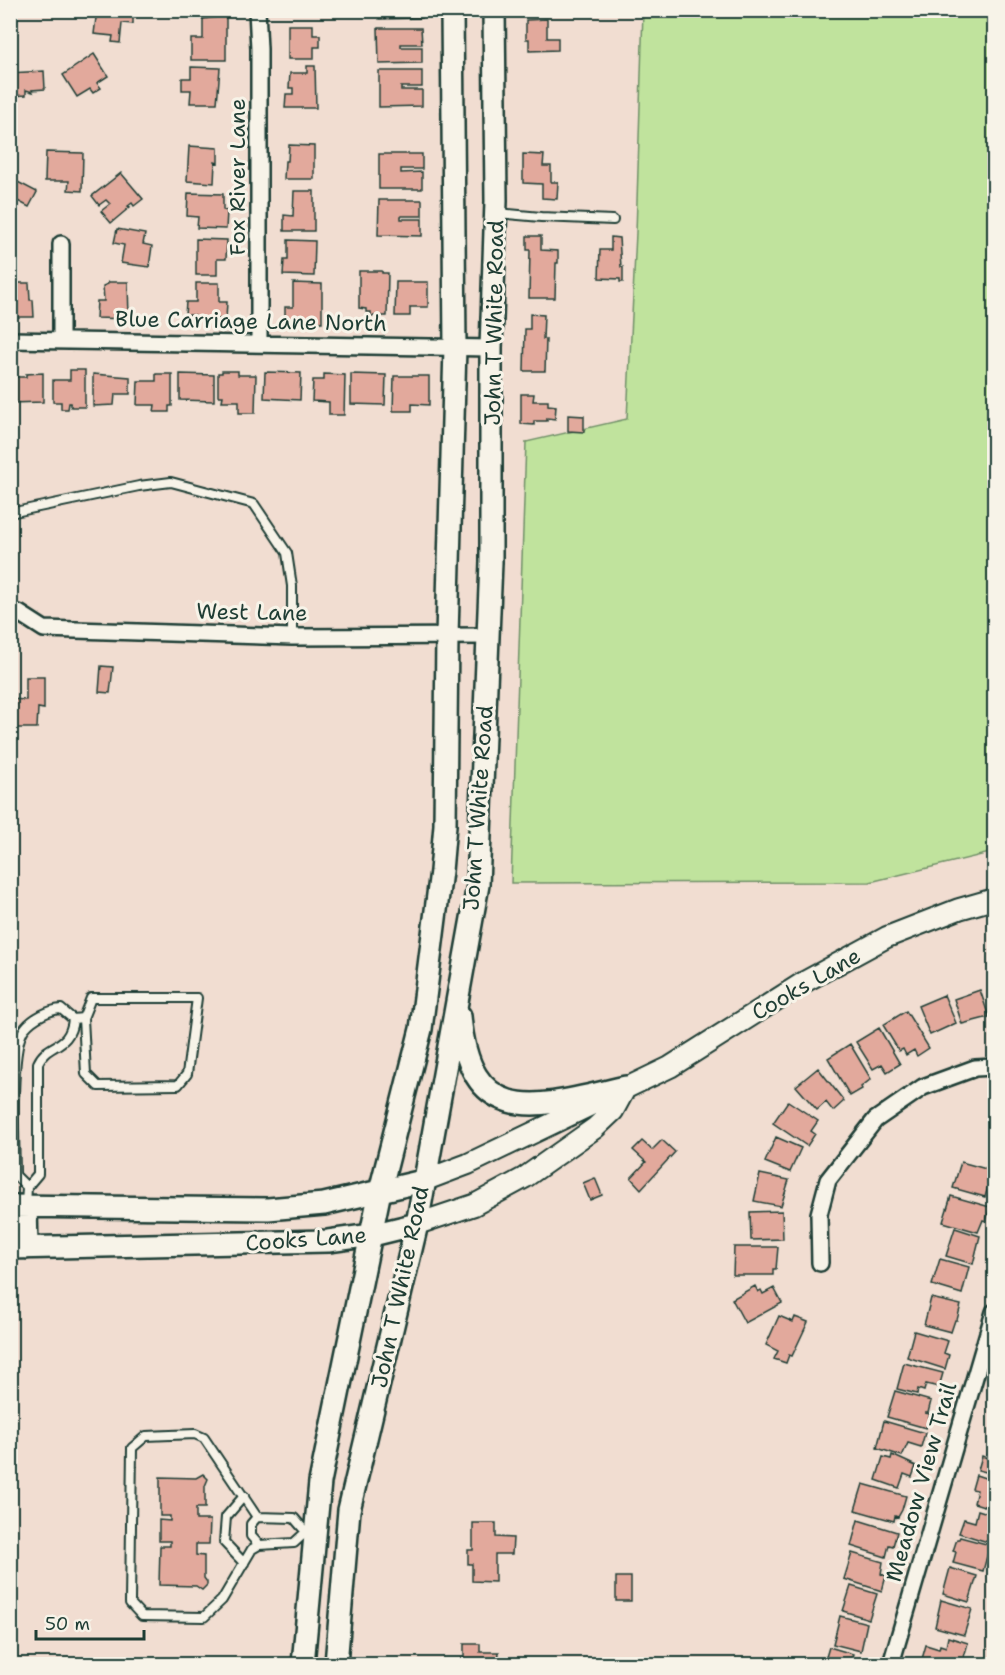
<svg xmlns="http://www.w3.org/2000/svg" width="1005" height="1675" font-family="'Shantell Sans',sans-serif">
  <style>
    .green { fill: #c0e39d; stroke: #709068; stroke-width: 1.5 }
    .building { fill: #e2a99c; stroke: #1f3d34; stroke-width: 1.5 }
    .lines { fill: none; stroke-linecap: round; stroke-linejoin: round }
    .service-casing { stroke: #1f3d34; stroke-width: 12 }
    .minor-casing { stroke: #1f3d34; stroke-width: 20 }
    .tertiary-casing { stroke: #1f3d34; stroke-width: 24 }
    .secondary-casing { stroke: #1f3d34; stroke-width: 26 }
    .service { stroke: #f7f3e8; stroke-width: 8 }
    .minor { stroke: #f7f3e8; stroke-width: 15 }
    .tertiary { stroke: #f7f3e8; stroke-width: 20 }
    .secondary { stroke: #f7f3e8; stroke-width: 21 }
    .labels { text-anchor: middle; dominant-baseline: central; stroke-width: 6; stroke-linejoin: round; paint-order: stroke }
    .street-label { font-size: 22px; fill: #1f3d34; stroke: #f7f3e8 }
  </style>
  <rect width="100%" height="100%" fill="#f1ddd1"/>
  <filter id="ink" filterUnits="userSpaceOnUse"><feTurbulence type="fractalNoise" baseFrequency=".0167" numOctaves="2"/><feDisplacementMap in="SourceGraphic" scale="12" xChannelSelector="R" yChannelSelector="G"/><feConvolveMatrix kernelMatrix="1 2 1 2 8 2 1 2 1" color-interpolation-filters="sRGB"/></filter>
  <g filter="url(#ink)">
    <path class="green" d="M643 11H994V852L870 882 511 883 526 442 627 419 636 233Z"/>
    <path class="building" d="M97 10H124L123 12 133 13V24L122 23 120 43 112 42 113 36 94 34Z
      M196 10H220L222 16 202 19 200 13 197 14Z
      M379 10H422V18L379 19Z
      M226 16V60H191V39H203V19Z
      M547 19V38H558V50L529 51V39H526V20Z
      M288 25H313V35H320V47H314V59H288Z
      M378 28H421L422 44H401V47H422V63L379 64Z
      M94 54 108 76 97 83 101 88 93 93 90 89 77 97 63 75Z
      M307 66H315L316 108H285L286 94H293V88H289L290 73H307Z
      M191 67 220 68 217 103H190L191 90H182V78H191Z
      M44 71 45 89 32 90 33 92 26 90V95L10 96V73Z
      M379 71H422V87H401V90H422V106L379 107Z
      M289 145 314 146V179H284L285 161H288Z
      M189 146 218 148V163L215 162 214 183 187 181Z
      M46 152 83 153 82 191 68 190 69 181H45Z
      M379 154H422V169H401V173L422 172V189H379Z
      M523 154 544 155 543 166H551V182H558L557 199 542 198V184L523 183Z
      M121 173 143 199 134 206 132 203 128 206 130 207 111 223 101 211 110 204 106 200 99 205 92 196Z
      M10 178 37 192 29 207 14 199 13 202 10 201Z
      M294 191H314V231H284V215L293 216Z
      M188 193 223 194V210L227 211 226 229 197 228 198 217 187 216Z
      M379 200H422V216H401V219H422V236L378 235Z
      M117 229 145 234 143 244 152 246 149 267 121 263 124 245 114 243Z
      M527 236H541V250L558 251V263H556L555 298H529L530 250H527Z
      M611 237 619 238 621 267H623V282H620V279L599 278 600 250H611Z
      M196 239 227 240 226 259H217V275H196Z
      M288 240 315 241 314 276 283 275 284 260H288Z
      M10 248H17V272H10Z
      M359 271H382V273H388L387 316H371V312H366V309L359 308Z
      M108 282H128L129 319 96 318 97 301H104L103 286 108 284Z
      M396 282H428V307H410V316H395Z
      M10 283H29L30 300H33L34 317H10Z
      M196 283H219V302H227L226 319H195V315H185L186 302H196Z
      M293 283 322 284V322L285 321V307H293Z
      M530 314 544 315 543 339H546L545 371H524L525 329H530Z
      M70 370H85V407H71V403H69L68 409H61V402H53V380H70Z
      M222 371H238V375H256L255 413H239V401H222L223 396H218V373H222Z
      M265 372 301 373 300 400 264 398Z
      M43 373V402L10 403V377H26V374Z
      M93 374 130 377V394H115L114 405 93 406Z
      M156 374H172V406H169V412H154L155 405H137L138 381H156Z
      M180 374 214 375V401L180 400Z
      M324 374 345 375 344 415H329V402L312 401 313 380H324Z
      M351 374 386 375 385 405 351 404Z
      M394 376H429V405L412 404V411H393Z
      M521 394H534L533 401H548V405L556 406 555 419 547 418V421H534V425L521 424Z
      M568 415 584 416V432L568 431Z
      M101 666 113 667 110 693 99 692Z
      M26 677H44V709L38 708 37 728H10V699L26 700Z
      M980 990 989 1017 962 1024 954 999Z
      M944 995 956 1023 930 1035 918 1006Z
      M906 1011 929 1048 917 1056 914 1050 906 1055 903 1049 899 1051 883 1025Z
      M879 1028 900 1064 887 1072 882 1064 873 1069 856 1042Z
      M850 1044 871 1079 861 1087 862 1089 850 1096 828 1058Z
      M818 1068 844 1101 833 1111 826 1102 817 1110 796 1086Z
      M788 1101 818 1121 811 1131 815 1134 807 1146 773 1123Z
      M776 1137 801 1148 790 1172 765 1162Z
      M662 1140 675 1152 641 1189 631 1178 646 1162 633 1150 642 1141 652 1150Z
      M961 1162 990 1170 989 1174 994 1176V1189L988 1187 985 1197 953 1188Z
      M760 1174 789 1180 781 1206 754 1201Z
      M595 1178 602 1195 590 1200 583 1183Z
      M951 1196 990 1207 986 1221 983 1220 978 1232 943 1222Z
      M782 1211 783 1239 751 1240 750 1212Z
      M955 1228 980 1236 973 1264 946 1256Z
      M734 1247H778L776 1269H773V1275H733Z
      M940 1259 969 1267 962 1294 932 1285Z
      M755 1286 758 1292 761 1290 763 1294 774 1288 782 1303 745 1323 732 1299Z
      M931 1298 961 1305 957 1320H955L951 1332 924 1325Z
      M779 1316 793 1322 795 1317 808 1322 792 1356 789 1355 786 1363 774 1359 778 1351 766 1345Z
      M914 1331 948 1341 944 1353 949 1355 945 1369 907 1357Z
      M904 1363 943 1373 939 1387 926 1384 924 1391 918 1389 917 1394 897 1389Z
      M895 1391 931 1401 928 1413H925L930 1414 926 1428 887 1417Z
      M884 1421 925 1433 921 1447 908 1443 902 1456 877 1448Z
      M994 1444V1474L978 1470 982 1456 987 1458 988 1453 991 1454Z
      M892 1455 916 1466 912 1477 904 1474 899 1488 876 1480 883 1457 891 1459Z
      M203 1474 208 1479 205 1486V1508H196V1520H210L209 1544H196V1555L204 1556V1578L207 1582V1585L202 1590 196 1586 159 1585 160 1546H170V1541H159V1520L170 1521V1516H160V1477L196 1478Z
      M976 1475 994 1481V1509L974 1503 977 1490 972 1489Z
      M863 1484 906 1496 902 1510 898 1517 895 1516 894 1521 855 1510Z
      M978 1510 994 1515V1544L959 1533 964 1519 975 1522Z
      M858 1520 897 1532 893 1546 889 1545 886 1557 851 1546Z
      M473 1523H496V1537L513 1538 512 1554H495V1582L472 1581V1564H468V1550H473Z
      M960 1537 990 1545 983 1571 953 1563 956 1552 953 1551 957 1539H959Z
      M852 1553 883 1562 881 1574 886 1576 882 1591 844 1579Z
      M950 1568 977 1576 969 1602 943 1594Z
      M616 1577H631V1601H616Z
      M851 1586 877 1594 869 1619 843 1611Z
      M941 1600 972 1609 964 1635 935 1627Z
      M840 1616 867 1623 861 1651 833 1644Z
      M948 1637 968 1643 962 1664H942L922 1659 926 1645 939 1649 940 1645 946 1647Z
      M464 1644H480V1652H499L498 1664H482V1661H464Z
      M829 1647 853 1654 850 1664H824Z"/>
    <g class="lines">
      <defs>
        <path id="service" d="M497 213 541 217 613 220
          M10 513 139 486 171 482 254 504 287 553 292 586V637
          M91 998H197L187 1074 178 1085 98 1086 86 1074 83 1018Z
          M27 1187 15 1175C15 1147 9 1047 25 1028 33 1018 49 1010 61 1009L73 1019 83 1018
          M26 1205 27 1187 38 1174V1063C47 1042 70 1050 73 1019
          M244 1496 226 1517 224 1542 244 1563
          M257 1517 204 1438 195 1434 146 1436 132 1448 130 1603 142 1616 204 1617 222 1600 252 1549 259 1545 294 1543 306 1532H313
          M259 1545 251 1536V1524L257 1517 294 1518 306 1532"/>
        <path id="minor" d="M257 10 259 49V343
          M61 244V341
          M10 340 491 348
          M19 613 44 629 292 637 488 636
          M820 1263 819 1214 828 1180 875 1120 923 1087 975 1068 994 1067
          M891 1664 994 1312"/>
        <path id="tertiary" d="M423 1181 468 1164 670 1067 806 981 887 937 959 909 994 899
          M417 1224 474 1205 524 1178 595 1128 613 1111 626 1087"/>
        <path id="secondary" d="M460 1016C470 1133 542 1106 626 1087
          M10 1206 268 1209 324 1204 423 1181
          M26 1206 27 1248
          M10 1248 328 1241 372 1235 417 1224
          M303 1664 320 1482 380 1191 421 1029 441 871 445 825 447 636 455 347 452 10
          M336 1664 349 1510 417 1224 478 885 491 562V348L496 201 494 10"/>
      </defs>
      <use href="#service" class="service-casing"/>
      <use href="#minor" class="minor-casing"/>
      <use href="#tertiary" class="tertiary-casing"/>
      <use href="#secondary" class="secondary-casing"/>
      <use href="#service" class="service"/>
      <use href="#minor" class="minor"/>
      <use href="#tertiary" class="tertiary"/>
      <use href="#secondary" class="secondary"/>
    </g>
  </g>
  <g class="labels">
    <g class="street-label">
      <text transform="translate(237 177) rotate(-90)">Fox River Lane</text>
      <text transform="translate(251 321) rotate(1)">Blue Carriage Lane North</text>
      <text transform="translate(494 323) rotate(-89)">John T White Road</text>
      <text transform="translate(252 612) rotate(1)">West Lane</text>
      <text transform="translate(478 808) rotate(-86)">John T White Road</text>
      <text transform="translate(806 984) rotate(-30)">Cooks Lane</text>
      <text transform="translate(306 1239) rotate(-4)">Cooks Lane</text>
      <text transform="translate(400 1287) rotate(-78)">John T White Road</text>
      <text transform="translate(921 1482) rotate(-74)">Meadow View Trail</text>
    </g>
  </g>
  <rect width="1005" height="1675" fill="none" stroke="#f7f3e8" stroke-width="36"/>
  <rect x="18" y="18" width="969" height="1639" fill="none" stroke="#1f3d34" stroke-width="2" filter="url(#ink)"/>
  <path d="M36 1630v9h108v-9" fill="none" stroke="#1f3d34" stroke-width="3"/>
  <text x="45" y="1630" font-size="18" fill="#1f3d34" stroke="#f7f3e8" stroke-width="4.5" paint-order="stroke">50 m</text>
</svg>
